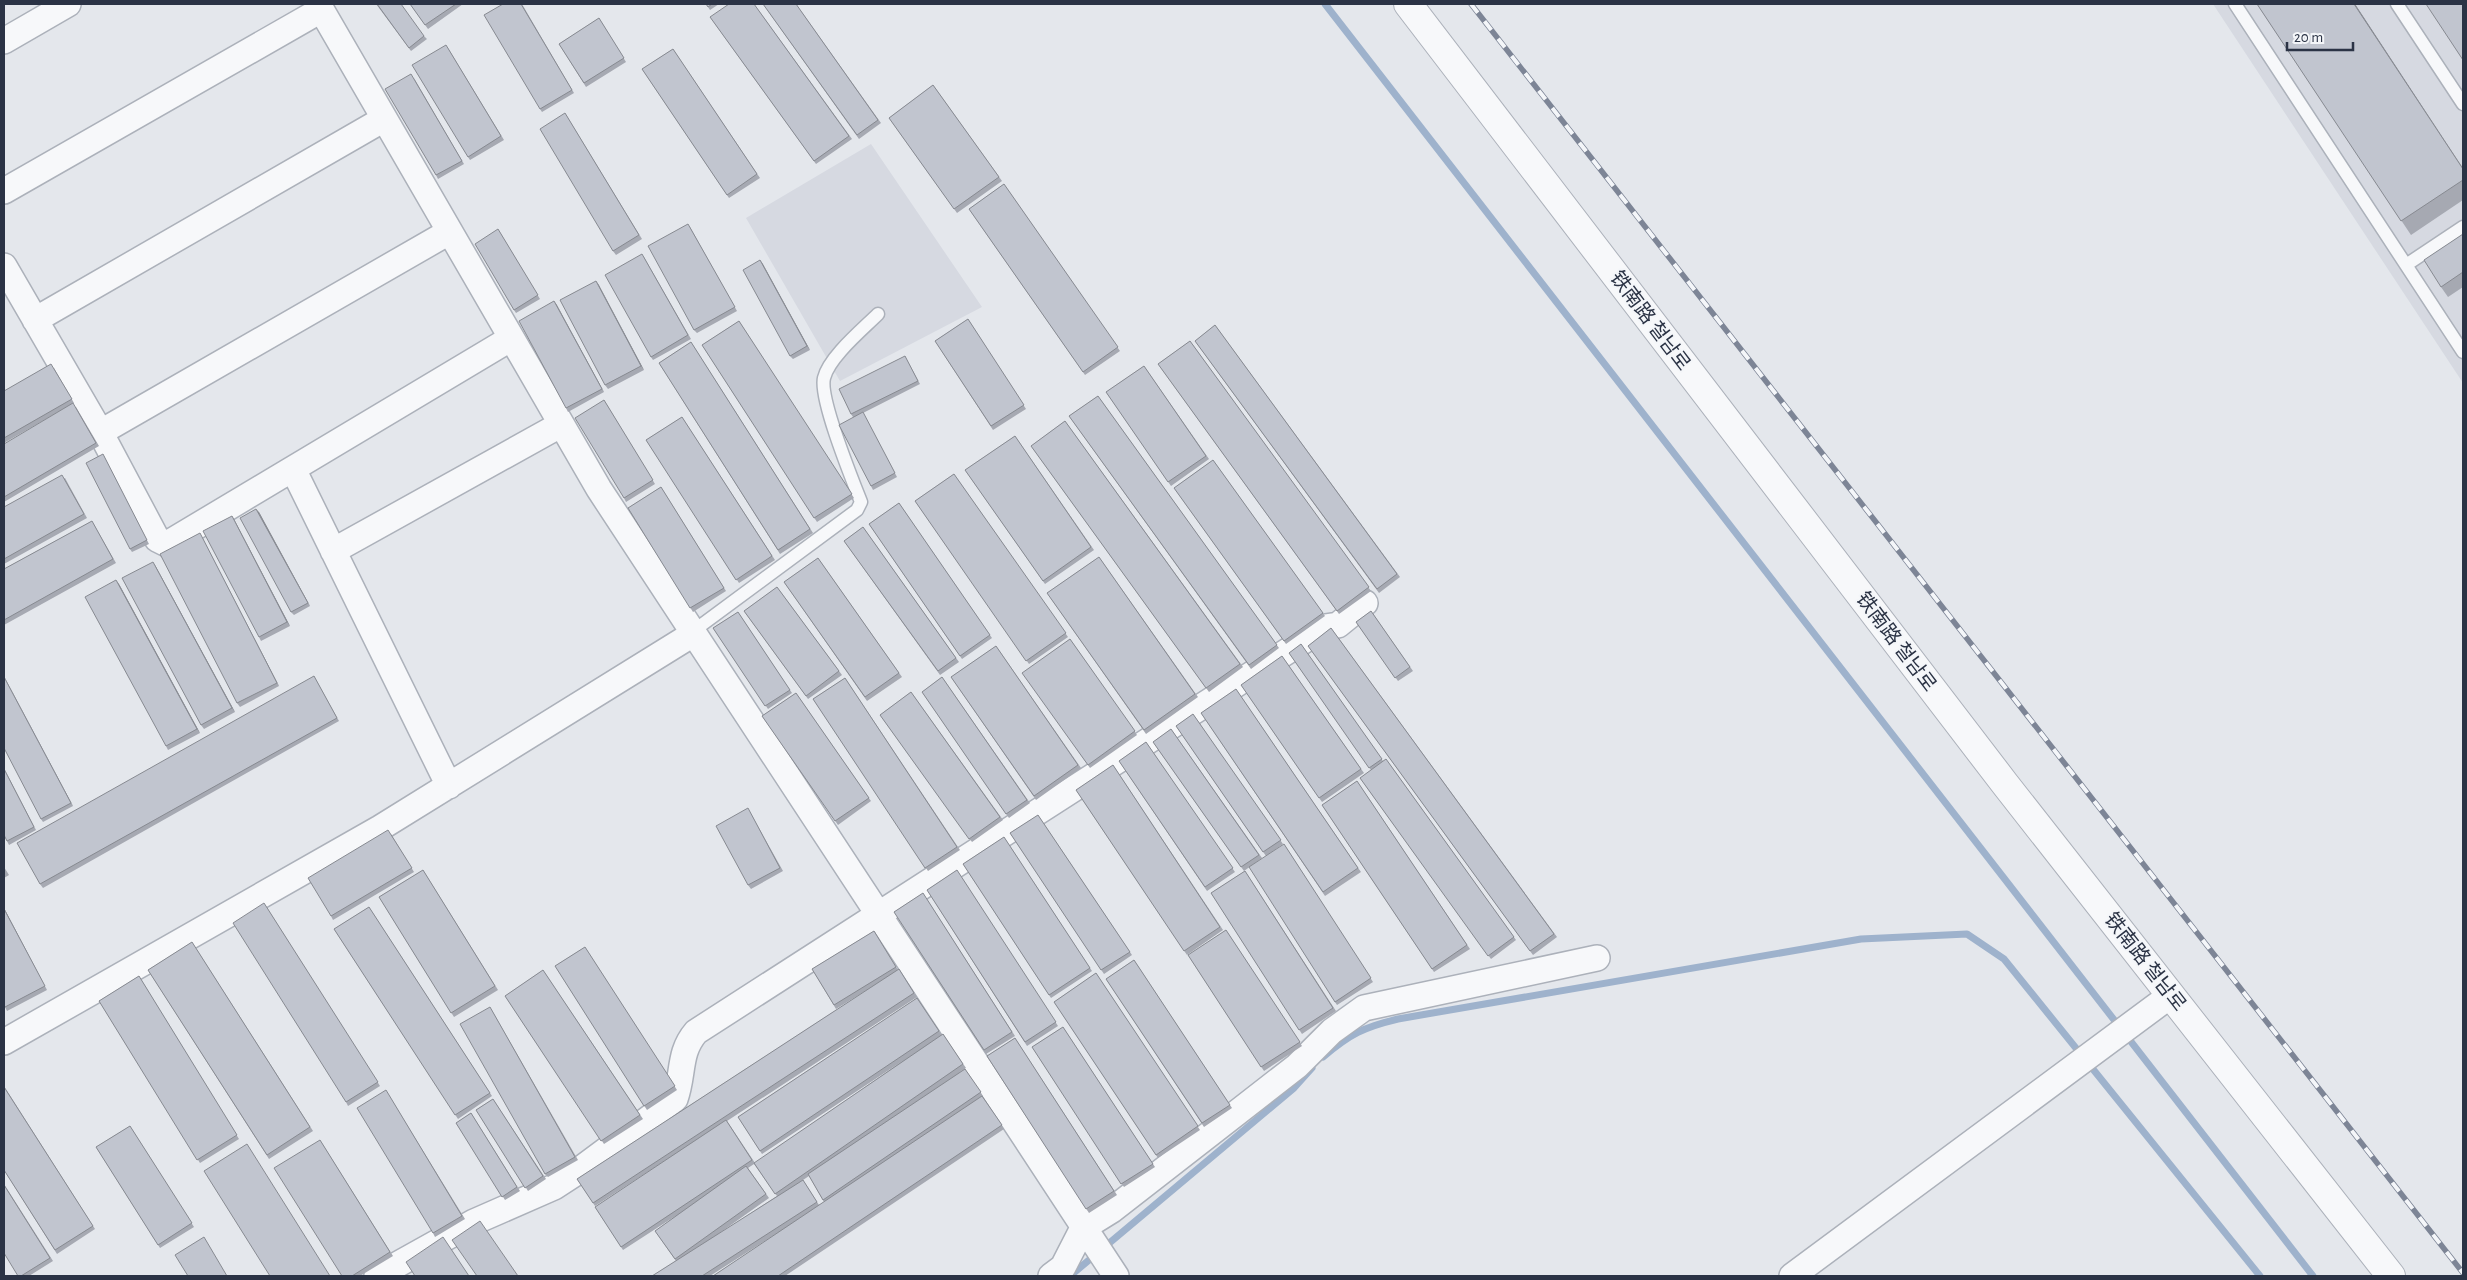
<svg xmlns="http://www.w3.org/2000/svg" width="2467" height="1280" font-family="'Alegreya Sans','Noto Sans SC','Noto Sans KR',sans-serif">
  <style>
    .built { fill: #d6d9e1 }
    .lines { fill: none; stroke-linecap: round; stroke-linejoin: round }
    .stream { stroke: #9eb2cc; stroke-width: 7 }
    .service-casing { stroke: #acb1ba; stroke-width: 15 }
    .minor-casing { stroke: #acb1ba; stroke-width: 28 }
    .tertiary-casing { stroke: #acb1ba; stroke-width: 30 }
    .service { stroke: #f7f8fa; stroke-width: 12 }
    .minor { stroke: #f7f8fa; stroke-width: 25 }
    .tertiary { stroke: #f7f8fa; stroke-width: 28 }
    .rail-casing { stroke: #7d8596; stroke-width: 5.5 }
    .rail { stroke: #f4f6f9; stroke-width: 4; stroke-dasharray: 11; stroke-linecap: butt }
    .wall { fill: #a6a9b2; fill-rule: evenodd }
    .shaded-wall { fill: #878a91 }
    .building { fill: #c1c5cf; stroke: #878a91 }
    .labels { text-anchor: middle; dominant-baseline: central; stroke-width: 4; stroke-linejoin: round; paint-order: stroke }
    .street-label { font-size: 20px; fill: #2b3345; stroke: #f4f6f9 }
  </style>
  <rect width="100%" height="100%" fill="#e4e7ec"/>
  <path class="built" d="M2213 4H2463V383Z
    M871 144 982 307 840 381 746 218Z"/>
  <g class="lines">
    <path class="stream" d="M1325 4 2313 1276
      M1323 1057C1350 1034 1364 1027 1398 1019L1861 939 1967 934 2004 959 2260 1276
      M1070 1276 1294 1088 1312 1068"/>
    <defs>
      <path id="service" d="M2235 4 2463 352
        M2397 4 2463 104
        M2406 265 2463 227
        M692 632 857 510 861 502C852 479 819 398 824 378 829 357 863 329 878 314"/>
      <path id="minor" d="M318 4 599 489 1116 1276
        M4 41 68 4
        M4 191 321 10
        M4 266 98 428 157 539 167 544 510 339
        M35 320 384 119
        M101 432 449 232
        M293 469 449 786
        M333 551 560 425
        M4 1042 380 828 693 634
        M377 1276 474 1222 554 1187 574 1174 675 1099C684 1074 678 1053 696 1032L1325 627 1338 625 1365 603
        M1051 1276 1063 1267 1083 1228 1112 1210 1297 1066 1332 1031 1364 1008 1597 958
        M1792 1276 2171 995"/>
      <path id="tertiary" d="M1408 4 2005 784 2391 1276"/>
    </defs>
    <use href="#service" class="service-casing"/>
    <use href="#minor" class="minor-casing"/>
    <use href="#tertiary" class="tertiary-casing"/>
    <use href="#service" class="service"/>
    <use href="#minor" class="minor"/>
    <use href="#tertiary" class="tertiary"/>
    <defs>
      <path id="rail" d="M1471 4 2463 1273"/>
    </defs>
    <use href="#rail" class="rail-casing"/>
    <use href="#rail" class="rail"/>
  </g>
  <path class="wall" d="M376 4 424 36 427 39 411 51Z
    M410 4H463L428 29Z
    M522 4 574 93 542 112 540 109Z
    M706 4H719L710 10Z
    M754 4 852 139 816 164 710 17Z
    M763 4H796L881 123 859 139Z
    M2257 4H2355L2463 168V200L2411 235Z
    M599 18 626 62 586 87 559 44Z
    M448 48 504 140 470 160 468 157Z
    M673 49 760 178 729 198 642 69Z
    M414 78 464 164 438 179 436 175Z
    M933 85 1002 181 957 213 889 118Z
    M565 113 642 239 616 255 613 251Z
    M1004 184 1120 351 1085 375 969 209Z
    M690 227 737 311 697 333 694 330Z
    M498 229 540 299 516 313 514 310Z
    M2463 234V287L2448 297 2441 287Z
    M644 257 691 339 653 360 651 357Z
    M760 260 810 350 793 359 790 356Z
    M596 281 644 370 608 389 605 385Z
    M554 301 604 392 568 412 566 408Z
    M968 319 1026 409 993 430 935 341Z
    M739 321 854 498 817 522 702 345Z
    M1215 325 1400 577 1379 593 1195 341Z
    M1190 341 1371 591 1339 614 1158 364Z
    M691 342 813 533 780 554 659 363Z
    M905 356 920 384 863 413 897 477 873 490 871 486 853 417 851 414Z
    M1144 366 1209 459 1171 486 1106 392Z
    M54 368 74 403 4 443V391Z
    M1098 396 1279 648 1251 669 1069 416Z
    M604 400 655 484 626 502 624 498Z
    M76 407 99 446 4 502V444Z
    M682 417 775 560 739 583 646 440Z
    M1065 421 1243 667 1209 692 1031 446Z
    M1015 436 1094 550 1045 584 965 470Z
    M103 454 149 544 132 552 130 549Z
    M1213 460 1325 616 1286 644 1174 488Z
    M954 474 1068 637 1029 664 915 501Z
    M65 478 87 518 4 564V507Z
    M661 487 726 591 693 612 628 508Z
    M899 503 992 638 962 659 869 524Z
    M259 512 310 606 294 615 291 612Z
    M232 516 290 626 261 641 259 637Z
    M92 521 116 563 4 625V569Z
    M863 527 959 662 940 675 844 541Z
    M202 537 279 686 240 707 237 703Z
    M1099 557 1198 697 1146 734 1047 593Z
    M818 558 902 677 867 701 784 582Z
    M155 565 235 712 204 729 201 725Z
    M119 584 200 733 168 750 166 746Z
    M777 587 842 675 808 699 744 611Z
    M1371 611 1413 671 1398 681 1356 622Z
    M738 612 792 693 768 709 713 628Z
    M1331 628 1557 937 1533 955 1308 646Z
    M1070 639 1137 735 1090 768 1023 673Z
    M1301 644 1383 761 1386 759 1516 940 1491 959 1360 778 1371 770 1289 653Z
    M996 646 1081 768 1036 800 951 677Z
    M1282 656 1364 773 1322 802 1241 685Z
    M4 676 73 806 43 822 41 819Z
    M314 676 339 721 43 888 40 884Z
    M942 677 1030 803 1009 818 922 692Z
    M845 678 960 850 928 871 813 699Z
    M1236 689 1361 872 1325 896 1201 713Z
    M911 692 1003 820 972 842 880 715Z
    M796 693 871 801 838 825 762 716Z
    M1193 714 1283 844 1266 856 1176 726Z
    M1171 729 1262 858 1244 871 1153 742Z
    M1146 742 1235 872 1207 891 1119 761Z
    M1113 765 1223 930 1187 955 1076 790Z
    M4 768 36 830 9 845 7 841Z
    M1357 781 1470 949 1434 972 1322 805Z
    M750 812 783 871 751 889 748 885Z
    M1038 815 1132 955 1104 974 1010 833Z
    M391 834 414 872 333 920 331 916Z
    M1004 837 1092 971 1051 998 963 864Z
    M1284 844 1373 982 1337 1005 1335 1002Z
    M4 867 9 875 4 878Z
    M423 870 498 990 454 1017 379 897Z
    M957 870 1058 1026 1027 1046 927 890Z
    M1245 871 1336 1011 1302 1034 1211 893Z
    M923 893 1015 1036 986 1054 894 912Z
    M264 903 380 1086 348 1106 346 1102Z
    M369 907 492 1096 458 1119 334 929Z
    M4 908 47 990 7 1011 4 1005Z
    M1226 930 1302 1046 1264 1071 1188 955Z
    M874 931 898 970 901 973 917 997 727 1121 755 1163 904 1060 762 1154 738 1117 917 998 941 1034H943L966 1068 958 1073 965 1069 983 1096H982L1004 1129 785 1276H713L779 1232 710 1276H652L676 1261 655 1231 677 1215 623 1250 595 1207 680 1151 595 1206 577 1179 870 988 836 1009 812 969ZM754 1164 777 1196 714 1237 769 1198 748 1168ZM809 1176 824 1202 819 1205 803 1180Z
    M192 942 313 1131 269 1159 148 970Z
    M585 947 677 1090 647 1110 555 966Z
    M1134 960 1232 1108 1204 1127 1106 979Z
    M543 970 643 1119 604 1144 505 996Z
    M1096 973 1200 1130 1158 1158 1054 1002Z
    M139 976 239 1139 200 1163 99 1001Z
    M490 1007 578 1160 548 1177 545 1174Z
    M1063 1027 1155 1167 1124 1187 1032 1047Z
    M1015 1038 1117 1195 1089 1213 987 1056Z
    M4 1086 95 1229 57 1254 4 1170Z
    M388 1094 465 1219 435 1237 433 1233Z
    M493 1099 546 1179 528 1191 476 1110Z
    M471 1113 520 1191 505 1200 456 1123Z
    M130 1126 194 1227 160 1248 96 1147Z
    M320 1140 393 1256 360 1276H342Z
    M4 1184 53 1261 29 1276H18Z"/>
  <path class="shaded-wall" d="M2354 4H2355L2463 169Z
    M760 260 763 264 810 350 807 346Z
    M596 281 599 285 644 370 641 366Z
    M554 301 557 305 604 392 602 389Z
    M256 509 259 512 310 606 308 603Z
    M232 516 234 519 290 626 287 622Z
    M200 533 202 537 279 686 277 683Z
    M153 562 155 565 235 712 232 708Z
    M116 580 119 584 200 733 197 729Z
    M4 676 73 806 71 803Z
    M4 908 47 990 4 909Z"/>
  <path class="building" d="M377 4H401L424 36 409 48Z
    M410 4H456L425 25Z
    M503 4H521L572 90 540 109 484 15Z
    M706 4H712L708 7Z
    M729 4H754L849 136 814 161 710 17Z
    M763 4H796L878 120 857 135Z
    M2257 4H2354L2463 169V180L2401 221Z
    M2426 4H2463V60Z
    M599 18 624 58 584 83 559 44Z
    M446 45 501 136 468 157 412 65Z
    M673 49 757 174 727 195 642 69Z
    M411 74 462 161 436 175 385 89Z
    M933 85 999 177 954 209 889 118Z
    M565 113 639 235 613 251 540 129Z
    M1004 184 1118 347 1083 372 969 209Z
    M688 224 735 307 694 330 648 246Z
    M498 229 538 295 514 310 475 244Z
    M2463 234V272L2441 287 2424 260Z
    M642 254 688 335 651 357 605 275Z
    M760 260 807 346 790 356 743 270Z
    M596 281 641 366 605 385 560 300Z
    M554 301 602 389 566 408 519 321Z
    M968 319 1024 405 991 426 935 341Z
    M739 321 852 494 814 518 702 345Z
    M1215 325 1397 574 1377 589 1195 341Z
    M1190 341 1369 587 1337 611 1158 364Z
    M691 342 810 529 778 550 659 363Z
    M905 356 918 381 851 414 839 389Z
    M51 364 72 399 4 438V391Z
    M1144 366 1206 456 1168 482 1106 392Z
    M1098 396 1277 645 1249 665 1069 416Z
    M604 400 653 480 624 498 575 418Z
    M73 403 96 443 4 497V444Z
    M863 412 895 473 871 486 839 425Z
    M682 417 772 556 736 580 646 440Z
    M1065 421 1240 664 1206 688 1031 446Z
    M1015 436 1091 547 1043 581 965 470Z
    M103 454 147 540 130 549 86 463Z
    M1213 460 1323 613 1284 641 1174 488Z
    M954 474 1066 633 1026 661 915 501Z
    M62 475 84 514 4 559V507Z
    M661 487 724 588 690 608 628 508Z
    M899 503 990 635 960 656 869 524Z
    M256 509 308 603 291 612 240 518Z
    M232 516 287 622 259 637 203 531Z
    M92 521 113 559 4 620V569Z
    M863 527 956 658 938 671 844 541Z
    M200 533 277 683 237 703 160 554Z
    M1099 557 1195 694 1144 730 1047 593Z
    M818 558 899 673 865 697 784 582Z
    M153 562 232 708 201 725 122 578Z
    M116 580 197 729 166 746 85 597Z
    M777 587 839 671 806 696 744 611Z
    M1371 611 1410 667 1395 678 1356 622Z
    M738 612 790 690 765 706 713 628Z
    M1331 628 1554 934 1530 951 1308 646Z
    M1070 639 1135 731 1088 765 1022 673Z
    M1301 644 1382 759 1369 768 1289 653Z
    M996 646 1078 765 1034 796 951 677Z
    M1282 656 1361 769 1319 798 1241 685Z
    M314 676 337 718 40 884 17 843Z
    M4 677 71 803 41 819 4 748Z
    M942 677 1027 800 1006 814 922 692Z
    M845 678 957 847 925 868 813 699Z
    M1236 689 1358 868 1323 892 1201 713Z
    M911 692 1000 817 969 839 880 715Z
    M796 693 869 798 835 821 762 716Z
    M1193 714 1281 840 1263 852 1176 726Z
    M1171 729 1259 855 1241 867 1153 742Z
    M1146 742 1233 868 1205 887 1119 761Z
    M1386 759 1514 937 1488 956 1360 778Z
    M1113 765 1220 927 1184 951 1076 790Z
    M4 769 34 827 7 841 4 835Z
    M1357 781 1467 945 1432 969 1322 805Z
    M748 808 780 868 748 885 716 826Z
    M1038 815 1130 952 1101 970 1010 833Z
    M388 830 412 868 331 916 308 878Z
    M1004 837 1090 968 1049 995 963 864Z
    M1284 844 1371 978 1335 1002 1249 867Z
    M423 870 495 986 451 1013 379 897Z
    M957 870 1056 1022 1025 1042 927 890Z
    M1245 871 1333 1008 1299 1030 1211 893Z
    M923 893 1012 1032 984 1050 894 912Z
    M264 903 378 1082 346 1102 233 923Z
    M369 907 490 1093 455 1115 334 929Z
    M4 909 45 986 5 1007 4 1005Z
    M1226 930 1300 1042 1261 1067 1188 955Z
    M874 931 896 967 834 1005 812 969Z
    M192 942 310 1127 267 1155 148 970Z
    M585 947 675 1086 644 1106 555 966Z
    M1134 960 1230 1105 1202 1123 1106 979Z
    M899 969 914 993 593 1203 577 1179Z
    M543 970 640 1115 601 1141 505 996Z
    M1096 973 1198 1126 1156 1155 1054 1002Z
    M139 976 237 1135 197 1160 99 1001Z
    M917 998 939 1031 760 1151 738 1117Z
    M490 1007 575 1157 545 1174 460 1024Z
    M1063 1027 1153 1164 1121 1184 1032 1047Z
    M943 1034 963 1064 775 1194 754 1163Z
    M1015 1038 1114 1191 1086 1209 987 1056Z
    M965 1069 981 1092 823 1200 808 1174Z
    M4 1087 93 1226 55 1250 4 1170Z
    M386 1090 462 1216 433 1233 357 1108Z
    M982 1096 1002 1125 778 1276H713Z
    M493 1099 543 1176 525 1188 476 1110Z
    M471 1113 517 1187 502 1197 456 1123Z
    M726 1120 752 1160 621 1247 595 1207Z
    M130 1126 192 1223 158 1245 96 1147Z
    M320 1140 390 1252 352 1276H342L274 1168Z
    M247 1144 330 1276H270L204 1171Z
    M746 1166 766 1194 675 1259 655 1231Z
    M803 1180 817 1202 702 1276H652Z
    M4 1185 50 1258 21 1276H18L4 1253Z
    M480 1221 518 1276H477L452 1240Z
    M204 1237 227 1276H188L175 1255Z
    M443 1237 469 1276H415L406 1262Z"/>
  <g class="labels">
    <g class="street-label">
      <text transform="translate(1650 321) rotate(53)">铁南路 철남로</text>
      <text transform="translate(1896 642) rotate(53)">铁南路 철남로</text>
      <text transform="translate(2145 962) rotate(52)">铁南路 철남로</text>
    </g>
  </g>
  <rect width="2467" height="1280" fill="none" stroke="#2b3345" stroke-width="10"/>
  <path d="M2287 42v8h66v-8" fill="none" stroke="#2b3345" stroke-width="2.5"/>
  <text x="2294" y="42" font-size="15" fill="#2b3345" stroke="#f4f6f9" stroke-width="4" paint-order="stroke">20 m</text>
</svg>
